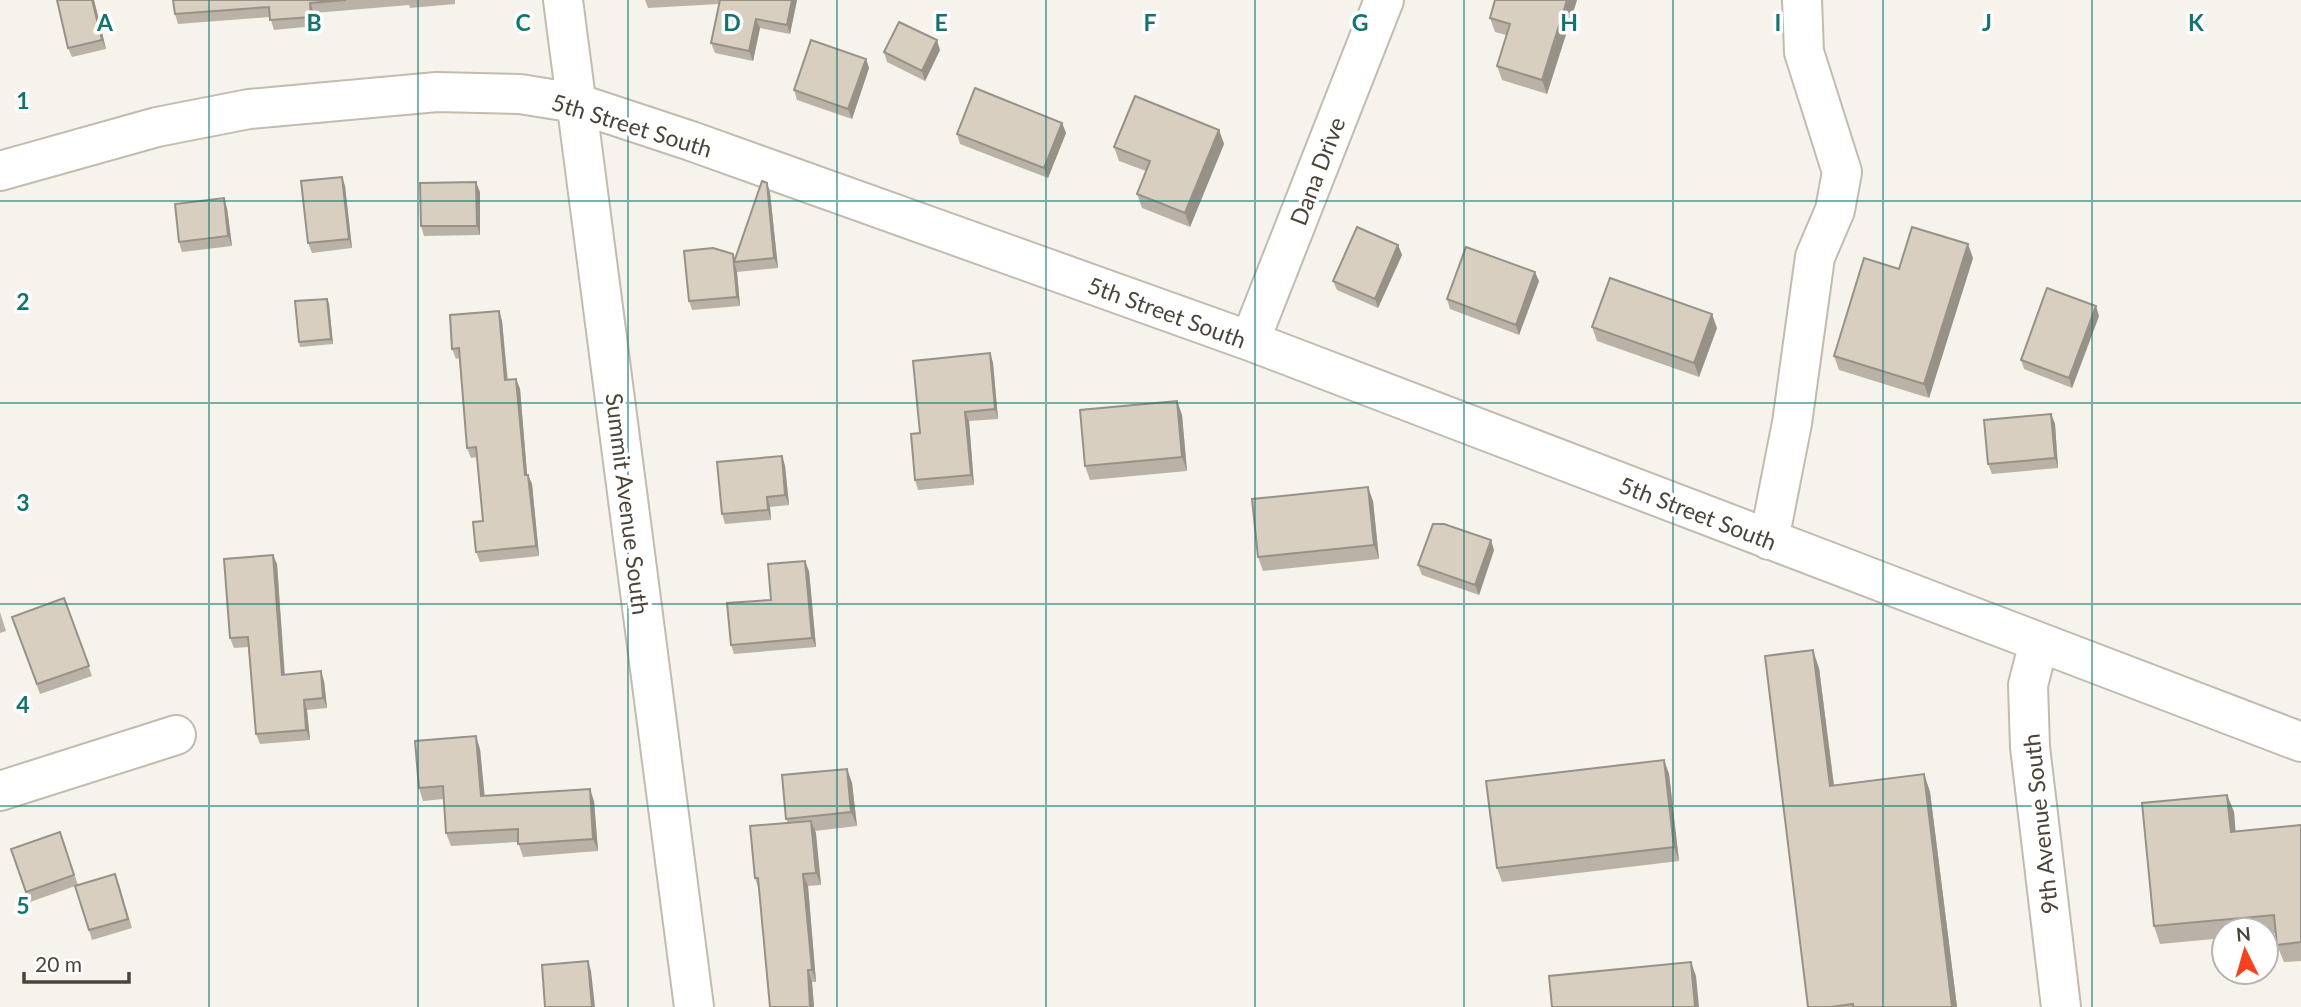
<svg xmlns="http://www.w3.org/2000/svg" width="2301" height="1007" font-family="Lato,sans-serif">
  <style>
    .lines { fill: none; stroke-linecap: round; stroke-linejoin: round }
    .minor-casing { stroke: #c2bbae; stroke-width: 42 }
    .minor { stroke: #fff; stroke-width: 38 }
    .wall { fill: #bab2a6 }
    .shaded-wall { fill: #979187 }
    .building { fill: #d8cfc1; stroke: #979187; stroke-width: 2 }
    .grid { fill: none; stroke: #0f766e; stroke-width: 2; stroke-opacity: 0.55 }
    .labels { text-anchor: middle; dominant-baseline: central; stroke-width: 7; stroke-linejoin: round; paint-order: stroke }
    .street-label { font-size: 23px; fill: #4b4439; stroke: #fff }
    .grid-label { font-size: 23px; text-anchor: middle; font-weight: bold; fill: #0f766e; stroke: #fff; stroke-width: 7; stroke-linejoin: round; paint-order: stroke }
  </style>
  <rect width="100%" height="100%" fill="#f6f3ec"/>
  <g class="lines">
    <defs>
      <path id="minor" d="M563 0 694 1007
        M0 171 157 127 249 109 437 92 520 94 576 103 691 141 1250 341 2301 742
        M1250 341 1384 0
        M1769 540 1792 423 1815 257 1835 210 1842 172 1804 52 1802 0
        M2039 642 2028 685 2030 747 2061 1007
        M0 791 176 735"/>
    </defs>
    <use href="#minor" class="minor-casing"/>
    <use href="#minor" class="minor"/>
  </g>
  <path class="wall" d="M57 0H94L106 49 72 57 68 48Z
    M173 0H455V4L410 8 409 5 314 13 315 26 274 30 270 17 178 24 175 14Z
    M645 0H797L790 34 760 28 753 61 715 53 711 43 719 4 648 8Z
    M1577 0 1547 94 1502 80 1497 66 1506 35 1495 32 1490 18Z
    M940 50 925 81 887 62 884 52Z
    M866 59 869 68 852 119 797 100 794 90Z
    M1062 123 1066 133 1048 178 960 144 957 134Z
    M1219 130 1224 144 1190 227 1142 208 1137 194 1146 171 1119 161 1114 147Z
    M342 177 345 186 352 248 312 253 308 243Z
    M767 183 770 193 778 268 737 272 740 306 692 310 689 301 735 259Z
    M480 192V235L424 236 421 226Z
    M227 208 232 246 182 252 179 242Z
    M1398 245 1402 255 1378 308 1337 290 1333 281Z
    M1973 258 1929 398 1839 370 1834 356Z
    M1539 281 1519 335 1450 309 1447 299Z
    M327 299 329 304 333 344 300 347 299 342Z
    M499 311 502 321 508 380 516 379 520 389 527 475 532 484 539 556 480 562 476 552 483 521 477 457 471 458 467 448 459 358 456 359 452 349Z
    M2099 316 2072 388 2024 369 2021 360Z
    M1592 327 1717 328 1699 377 1597 341Z
    M990 353 993 363 998 419 969 421 974 485 918 490 915 480 920 433Z
    M1177 401 1182 415 1187 471 1090 480 1085 466Z
    M2051 414 2055 424 2058 468 1992 474 1988 464Z
    M782 456 785 466 789 505 770 507 771 520 725 524 722 514Z
    M1373 501 1379 559 1263 571 1258 557Z
    M1494 550 1479 595 1422 575 1418 565Z
    M277 564 285 674 324 681 327 708 307 710 310 740 260 744 256 734 248 647 234 648 230 638Z
    M809 571 816 647 734 654 731 645 771 600Z
    M64 598 92 676 40 694 12 617Z
    M0 612 6 631 0 633Z
    M1819 668 1834 785 1924 774 1930 792 1957 1007H1808Z
    M480 749 484 796 594 801 598 851 523 857 518 842 451 846 446 833 444 799 423 801 419 788Z
    M1664 760 1669 774 1679 861 1502 882 1497 868Z
    M847 769 852 783 857 826 815 831 821 885 808 886 816 982H812L814 1007H770L759 890 755 878 788 823 786 819Z
    M2227 795 2234 812 2235 831 2301 825V961L2284 962 2277 945 2276 933 2266 934V930H2224V938L2160 944 2154 926Z
    M60 832 78 885 30 902 11 849Z
    M119 884 132 928 92 940 89 930Z"/>
  <path class="shaded-wall" d="M92 0H94L106 49 102 40Z
    M792 0H797L790 34 787 25Z
    M1567 0H1577L1547 94 1542 80Z
    M310 3 314 13 315 26 311 17Z
    M756 19 760 28 753 61 749 51Z
    M937 40 940 50 925 81 922 71Z
    M866 59 869 68 852 119 848 109Z
    M1062 123 1066 133 1048 178 1044 168Z
    M1219 130 1224 144 1190 227 1185 213Z
    M342 177 345 186 352 248 349 239Z
    M476 182 480 192V235L477 226Z
    M767 183 770 193 778 268 774 258Z
    M224 198 227 208 232 246 228 236Z
    M1968 244 1973 258 1929 398 1924 384Z
    M1398 245 1402 255 1378 308 1375 299Z
    M733 254 736 262H734L737 272 740 306 737 297Z
    M1535 272 1539 281 1519 335 1516 325Z
    M327 299 329 304 333 344 331 339Z
    M2096 306 2099 316 2072 388 2069 378Z
    M499 311 502 321 508 390 505 380Z
    M1712 314 1717 328 1699 377 1694 363Z
    M990 353 993 363 998 419 995 409Z
    M516 379 520 389 528 485 525 475Z
    M1177 401 1182 415 1187 471 1182 457Z
    M965 412 969 421 974 485 971 475Z
    M2051 414 2055 424 2058 468 2055 458Z
    M782 456 785 466 789 505 785 495Z
    M528 475 532 484 539 556 536 546Z
    M1368 487 1373 501 1379 559 1374 545Z
    M767 497 770 507 771 520 768 510Z
    M1491 540 1494 550 1479 595 1475 585Z
    M273 555 277 564 285 684 282 675Z
    M805 561 809 571 816 647 812 638Z
    M1813 650 1819 668 1836 803 1830 786Z
    M321 671 324 681 327 708 323 698Z
    M304 700 307 710 310 740 306 730Z
    M476 736 480 749 486 809 481 796Z
    M1664 760 1669 774 1679 861 1674 847Z
    M847 769 852 783 857 826 851 812Z
    M1924 774 1930 792 1957 1007H1952Z
    M590 789 594 801 598 851 593 839Z
    M2227 795 2234 812 2237 849 2231 832Z
    M811 821 816 833 821 885 816 873Z
    M803 874 808 886 816 982 812 970Z
    M588 961 591 971 595 1007H592Z
    M1691 962 1696 976 1699 1007H1695Z
    M808 970 812 982 814 1007H810Z"/>
  <path class="building" d="M57 0H92L102 40 68 48Z
    M173 0H346L310 3 311 17 270 20 269 7 175 14Z
    M720 0H792L787 25 756 19 749 51 711 43Z
    M1495 0H1567L1542 80 1497 66 1510 24 1490 18Z
    M899 22 937 40 922 71 884 52Z
    M811 40 866 59 848 109 794 90Z
    M975 88 1062 123 1044 168 957 134Z
    M1135 96 1219 130 1185 213 1137 194 1150 161 1114 147Z
    M342 177 349 239 308 243 301 181Z
    M762 181 767 183 774 258 734 262Z
    M476 182 477 226H421L420 183Z
    M224 198 228 236 179 242 175 204Z
    M1357 227 1398 245 1375 299 1333 281Z
    M1912 227 1968 244 1924 384 1834 356 1864 258 1899 269Z
    M1466 247 1535 272 1516 325 1447 299Z
    M713 248 733 254 737 297 689 301 684 251Z
    M1610 278 1712 314 1694 363 1592 327Z
    M2047 288 2096 306 2069 378 2021 360Z
    M327 299 331 339 299 342 295 301Z
    M499 311 505 380 516 379 525 475H528L536 546 476 552 473 522 483 521 476 447 467 448 459 348 452 349 450 315Z
    M990 353 995 409 965 412 971 475 915 480 911 434 920 433 913 361Z
    M1177 401 1182 457 1085 466 1080 410Z
    M2051 414 2055 458 1988 464 1984 420Z
    M782 456 785 495 767 497 768 510 722 514 717 462Z
    M1368 487 1374 545 1258 557 1252 499Z
    M1433 524H1444L1491 540 1475 585 1418 565Z
    M273 555 282 675 321 671 323 698 304 700 306 730 256 734 248 637 230 638 224 559Z
    M805 561 812 638 731 645 727 603 771 600 768 564Z
    M64 598 89 666 37 684 12 617Z
    M1813 650 1830 786 1924 774 1952 1007H1853V1004L1831 1007H1808L1765 656Z
    M476 736 481 796 590 789 593 839 518 844V829L446 833 443 786 419 788 415 741Z
    M1664 760 1674 847 1497 868 1486 781Z
    M847 769 851 812 786 819 782 775Z
    M2227 795 2231 832 2301 825V942L2277 945 2274 915 2154 926 2142 803Z
    M811 821 816 873 803 874 812 970H808L810 1007H770L758 878H755L750 826Z
    M60 832 74 875 26 892 11 849Z
    M115 874 128 919 89 930 75 886Z
    M588 961 592 1007H545L542 965Z
    M1691 962 1695 1007H1552L1549 976Z"/>
  <path class="grid" d="M209 0V1007M418 0V1007M628 0V1007M837 0V1007M1046 0V1007M1255 0V1007M1464 0V1007M1673 0V1007M1883 0V1007M2092 0V1007M0 201H2301M0 403H2301M0 604H2301M0 806H2301"/>
  <g class="labels">
    <g class="street-label">
      <text transform="translate(632 125) rotate(17)">5th Street South</text>
      <text transform="translate(1317 171) rotate(-69)">Dana Drive</text>
      <text transform="translate(1167 312) rotate(20)">5th Street South</text>
      <text transform="translate(628 504) rotate(83)">Summit Avenue South</text>
      <text transform="translate(1698 513) rotate(21)">5th Street South</text>
      <text transform="translate(2040 824) rotate(-96)">9th Avenue South</text>
    </g>
  </g>
  <g class="grid-label">
    <text x="105" y="31">A</text>
    <text x="314" y="31">B</text>
    <text x="523" y="31">C</text>
    <text x="732" y="31">D</text>
    <text x="941" y="31">E</text>
    <text x="1150" y="31">F</text>
    <text x="1360" y="31">G</text>
    <text x="1569" y="31">H</text>
    <text x="1778" y="31">I</text>
    <text x="1987" y="31">J</text>
    <text x="2196" y="31">K</text>
    <text x="23" y="109">1</text>
    <text x="23" y="310">2</text>
    <text x="23" y="511">3</text>
    <text x="23" y="713">4</text>
    <text x="23" y="914">5</text>
  </g>
  <g transform="translate(2245 951) rotate(355)"><circle r="33" fill="#ffffff" stroke="#b7b4b0" stroke-width="2"/>
  <path d="M0-5L12 26L0 18L-12 26Z" fill="#fc3f1d"/>
  <text y="-10" font-size="19" font-weight="bold" text-anchor="middle" fill="#4b4439">N</text>
  </g>
  <path d="M24 972v10h105v-10" fill="none" stroke="#4b4439" stroke-width="3.5"/>
  <text x="35" y="972" font-size="21" fill="#4b4439" stroke="#ffffff" stroke-width="5" paint-order="stroke">20 m</text>
</svg>
